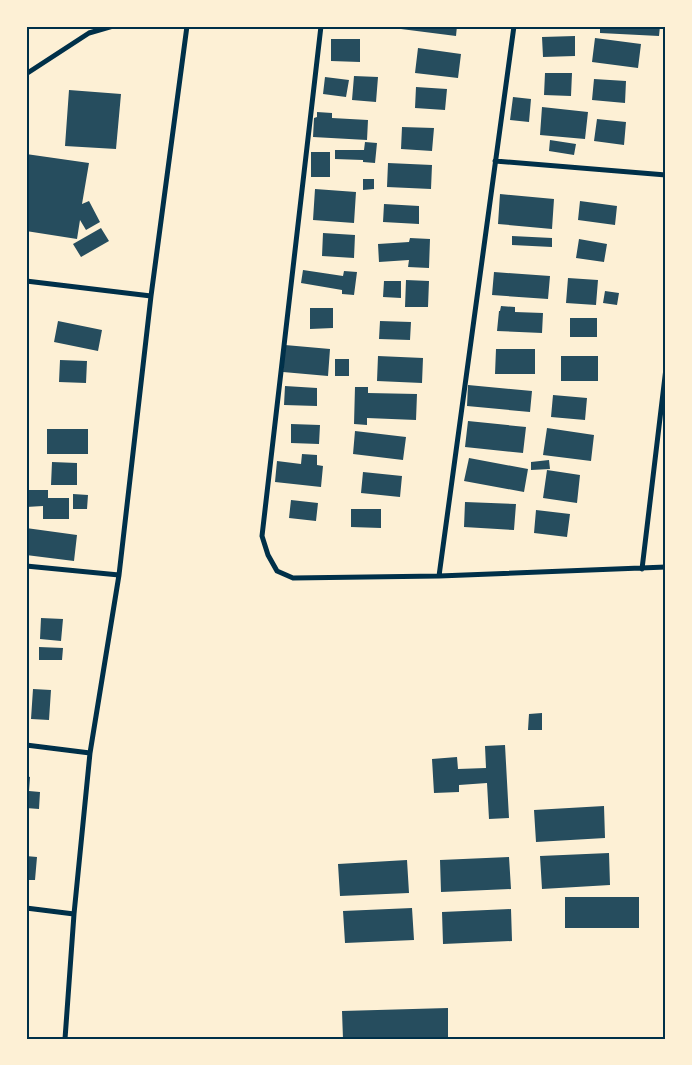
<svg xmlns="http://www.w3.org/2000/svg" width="692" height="1065" font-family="'Public Sans',sans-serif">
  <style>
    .building { fill: #264d5e }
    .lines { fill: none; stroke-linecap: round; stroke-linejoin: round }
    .minor { stroke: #003049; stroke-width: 5 }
    .neatline { fill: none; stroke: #003049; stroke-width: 2 }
  </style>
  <rect width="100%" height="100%" fill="#fdf0d5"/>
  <path class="building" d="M402 26H457L456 36 401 29Z
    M600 26H660L659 36 600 33Z
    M575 36V56L543 57 542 37Z
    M595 38 641 44 638 68 592 62Z
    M331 39H360V62L331 61Z
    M418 48 461 54 458 78 415 73Z
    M545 73H572L571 96 544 95Z
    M354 76 378 77 376 102 352 100Z
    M325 77 349 80 346 97 323 94Z
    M594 79 626 81 625 103 592 100Z
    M416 87 447 89 445 110 415 108Z
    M69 90 121 94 116 149 65 146Z
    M513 97 531 99 529 122 510 120Z
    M542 107 588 112 585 139 540 135Z
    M317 112 332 113V118L368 120 367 140 313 137 314 118 317 117Z
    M597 119 626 122 624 145 594 141Z
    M402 127 434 128 432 151 401 149Z
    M550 140 576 144 574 155 549 151Z
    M365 142 377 143 375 163 363 162V160L335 159V150H364Z
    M311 152H330V177H311Z
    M26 154 89 163 82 204 89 201 100 222 86 230 80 220 77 239 26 231Z
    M388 163 432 165 431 189 387 187Z
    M363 179H374V189L363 190Z
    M315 189 356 192 354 223 313 220Z
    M500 194 554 199 552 229 498 224Z
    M580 201 617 206 615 225 578 220Z
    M384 204 419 206V224L383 222Z
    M101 228 109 241 81 257 73 244Z
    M323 233 355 235 354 258 322 256Z
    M512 236 552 238V247L512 245Z
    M410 238 430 239 429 268 408 267 409 260 379 262 378 244 409 242Z
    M579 239 607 244 604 262 576 258Z
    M303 270 343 276 344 271 357 272 354 295 342 294V290L301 283Z
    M494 272 550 276 548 299 492 295Z
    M568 278 598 280 596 305 566 303Z
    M406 280 429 281 428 307H405Z
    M384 281H401V298L383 297Z
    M605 291 619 293 617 305 603 303Z
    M501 306 515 307V312L543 313 542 333 497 331 499 311H500Z
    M310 308H333V328L310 329Z
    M570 318H597V337H570Z
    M58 321 102 330 98 351 54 342Z
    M380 321 411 322 410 340 379 339Z
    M285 345 330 349 328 376 283 372Z
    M496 349H535V374H495Z
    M378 356 423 358 422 383 377 381Z
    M561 356H598V381H561Z
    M335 359H349V376H335Z
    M60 360 87 361 86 383 59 382Z
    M468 385 532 391 530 412 467 406Z
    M285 386 317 388V406L284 405Z
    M355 387H368V393L417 394 416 420 367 418V425L354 424Z
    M553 395 587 398 585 420 551 417Z
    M468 421 526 427 523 453 465 447Z
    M291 424 320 425 319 444 291 443Z
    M547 428 594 435 591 461 543 455Z
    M47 429H88V454H47Z
    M355 431 406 437 403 460 353 454Z
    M302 454 317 455V465L323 466 321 487 275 482 277 461 301 464Z
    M469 458 528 469 524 492 464 481Z
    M549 460 550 469 531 470V462Z
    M52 462 77 463V485H51Z
    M547 470 580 475 577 503 543 498Z
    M363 472 402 476 400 497 361 493Z
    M26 490H48V498H69V519H43V506L26 507Z
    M73 494 88 495 87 509H73Z
    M291 500 318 503 316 521 289 518Z
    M465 502 516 504 514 530 464 527Z
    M351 509H381V528L351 527Z
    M536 510 570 514 567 537 534 533Z
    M26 528 77 535 74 561 26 555Z
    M41 618 63 619 61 641 40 639Z
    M39 647 63 648 62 660H39Z
    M33 689 51 690 49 720 31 719Z
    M542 713V730H528L529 714Z
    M505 745 509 818 489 819 487 783 459 785V792L434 793 432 759 457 757 458 769 486 768 485 746Z
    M26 776 30 777 29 791 40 792 39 809 26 808Z
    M604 806 605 838 536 842 534 810Z
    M609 853 610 885 542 889 540 856Z
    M26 856 37 857 35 880H26Z
    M509 857 511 889 441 892 440 860Z
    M407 860 409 893 340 896 338 864Z
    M565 897H639V928H565Z
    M412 908 414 940 345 943 343 911Z
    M511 909 512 941 443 944 442 912Z
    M448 1008V1039H343L342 1011Z"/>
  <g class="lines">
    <path class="minor" d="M321 26 262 536 268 555 277 571 293 578 439 576 666 567
      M26 74 89 33 113 26
      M495 161 666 175
      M26 281 151 296
      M26 566 119 575
      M642 569 666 368
      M439 576 514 26
      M26 745 90 753
      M26 908 74 914
      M65 1039 74 914 90 753 119 575 151 296 187 26"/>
  </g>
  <rect width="692" height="1065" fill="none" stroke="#fdf0d5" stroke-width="55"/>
  <rect x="28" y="28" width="636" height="1010" class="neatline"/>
</svg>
